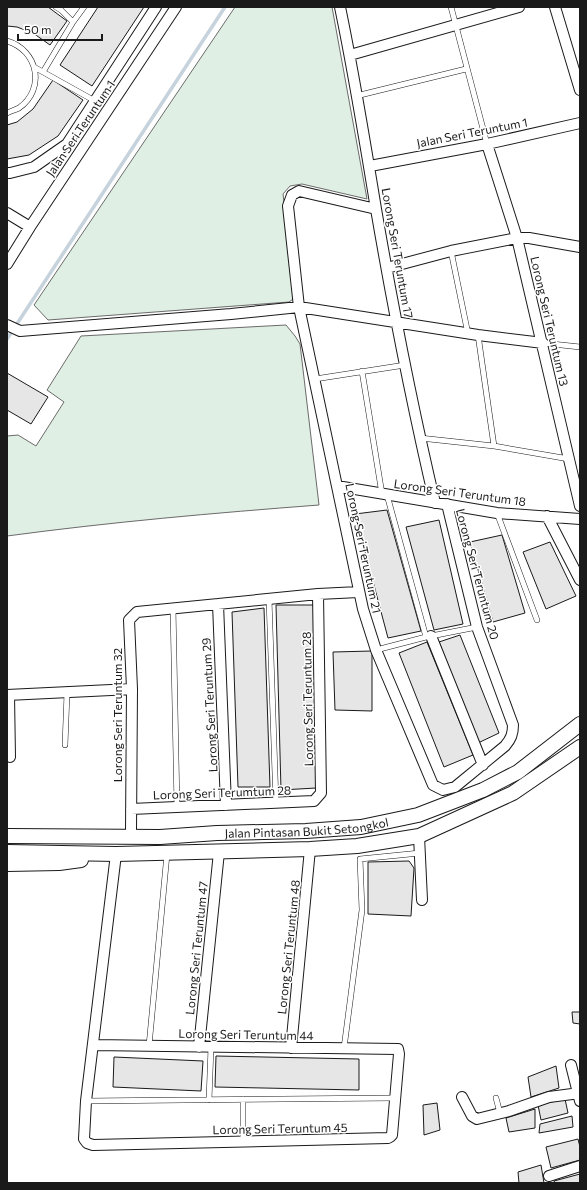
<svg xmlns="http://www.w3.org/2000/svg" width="587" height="1190" font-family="Commissioner,sans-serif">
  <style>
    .green { fill: #e0efe3; stroke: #6a6a6a }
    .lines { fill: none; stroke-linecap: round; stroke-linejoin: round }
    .stream { stroke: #c6d2dc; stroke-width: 3.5 }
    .building { fill: #e6e6e6; stroke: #1a1a1a }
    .service-casing { stroke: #1a1a1a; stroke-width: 6 }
    .minor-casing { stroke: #1a1a1a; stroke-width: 12 }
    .secondary-casing { stroke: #1a1a1a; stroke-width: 16 }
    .service { stroke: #fff; stroke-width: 5 }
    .minor { stroke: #fff; stroke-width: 10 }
    .secondary { stroke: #fff; stroke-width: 14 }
    .labels { text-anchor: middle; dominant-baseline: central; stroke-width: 3; stroke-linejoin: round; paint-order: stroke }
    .street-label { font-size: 12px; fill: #1a1a1a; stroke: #fff }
  </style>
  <rect width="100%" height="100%" fill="#fff"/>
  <path class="green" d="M235 7H332L367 199 302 184 290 186 283 194 296 297 289 302 48 320 34 305Z
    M286 325 295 336 300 344 319 505C214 513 111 522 7 536V436L18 435 36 446 64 402 47 390 81 336Z"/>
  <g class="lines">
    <path class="stream" d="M7 339 225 7"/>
  </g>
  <path class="building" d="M7 7H48L67 21 50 45 33 33 17 27 7 26Z
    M98 7H144L92 86 60 65Z
    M53 80 83 100 58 136 29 155 7 159V125L17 122 33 109Z
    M7 373 48 397 31 424 7 410Z
    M387 510 421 631 388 638 355 514Z
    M439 520 463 624 434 630 406 527Z
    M502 535 525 613 493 622 470 542Z
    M550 542 576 596 546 609 523 552Z
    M276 605H315L316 788 281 790Z
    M264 608 270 787H238L232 612Z
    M460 635 499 733 478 743 439 642Z
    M427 642 473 755 444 767 399 653Z
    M372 651V711L335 710 333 652Z
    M409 861 414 868 411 916 368 914V862Z
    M572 1012H580V1024L573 1023Z
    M216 1056 359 1059V1090L215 1087Z
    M114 1057 203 1061 201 1091 113 1087Z
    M556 1066 559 1088 531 1097 528 1077Z
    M565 1099 568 1113 541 1120 538 1105Z
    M437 1103 440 1130 424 1135 423 1105Z
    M535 1109V1128L509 1132 506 1118Z
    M572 1116 573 1127 539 1133 540 1124Z
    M578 1139 580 1147V1160L551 1168 546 1147Z
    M541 1165 544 1183H519L518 1172Z
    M580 1174V1183H555L554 1181Z"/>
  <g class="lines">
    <defs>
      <path id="service" d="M56 7 61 10 73 22
        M451 7 487 144
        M7 41C38 50 46 89 19 108 15 110 11 111 7 113
        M34 67 95 101
        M43 72 73 22 84 7
        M356 96 466 69
        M451 251 468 334
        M478 335 494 446
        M543 343 580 347
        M362 371 382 494
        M315 379 405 365
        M420 438 494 446 569 459
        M387 495 426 637
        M497 513 537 620
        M269 599 276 803
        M173 608 177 807
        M376 650 426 637 477 627
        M65 745 67 693
        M149 1046 167 854
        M344 1048 362 910 360 859 420 853
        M496 1098 500 1113
        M209 1100 211 1047
        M86 1101 394 1098
        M243 1141V1099"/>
      <path id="minor" d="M340 7C354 74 365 142 376 209 393 308 412 405 435 503
        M555 7 580 90
        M350 55 519 7
        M487 144 517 238 580 506
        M370 166 487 144 580 123
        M7 173H10L34 167 67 144 156 7
        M376 209 299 191 292 195 288 206 299 307 363 609 376 650 433 785 443 790 455 787 505 746C511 739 513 734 513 725L477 627 447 504
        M7 213 30 227
        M7 264 30 227 176 7
        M387 268 451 251 517 238H529L580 247
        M7 325 20 331 231 314 299 307 478 335 543 343
        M337 486 497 513 580 519
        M547 516 580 580
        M218 604 226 805
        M431 636 483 765
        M7 695 132 689
        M9 695 10 757
        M131 809 314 801 321 793 318 594
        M131 830 132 689 129 620 137 612 318 594 359 592
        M419 836 422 900
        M93 1045 398 1049 399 1054 392 1135 390 1137 388 1138 93 1145 87 1143 84 1139 86 1101 116 854
        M199 1047 219 852
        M291 1048 310 849
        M571 1065 580 1101
        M462 1097 472 1116 477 1119 509 1111 549 1097 580 1093
        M549 1176 580 1166"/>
      <g id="secondary">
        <path id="s1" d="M7 836 160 837 217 833 306 831 361 827 418 815 483 790 518 772 580 724"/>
        <path d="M7 852 116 854 310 849 357 846 419 836 513 793 580 747"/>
        <path d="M7 864 59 863 81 860"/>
      </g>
    </defs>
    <use href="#service" class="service-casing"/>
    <use href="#minor" class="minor-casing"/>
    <use href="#secondary" class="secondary-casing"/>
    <use href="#service" class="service"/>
    <use href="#minor" class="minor"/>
    <use href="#secondary" class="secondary"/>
  </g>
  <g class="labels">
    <g class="street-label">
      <text transform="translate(80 128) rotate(-56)">Jalan Seri Teruntum 1</text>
      <text transform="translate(472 132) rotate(-11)">Jalan Seri Teruntum 1</text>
      <text transform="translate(398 253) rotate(80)">Lorong Seri Teruntum 17</text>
      <text transform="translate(550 321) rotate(77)">Lorong Seri Teruntum 13</text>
      <text transform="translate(460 492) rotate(8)">Lorong Seri Teruntum 18</text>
      <text transform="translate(364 548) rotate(78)">Lorong Seri Teruntum 21</text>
      <text transform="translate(478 574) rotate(75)">Lorong Seri Teruntum 20</text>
      <text transform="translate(307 699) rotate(-91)">Lorong Seri Teruntum 28</text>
      <text transform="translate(209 705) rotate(-93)">Lorong Seri Teruntum 29</text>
      <text transform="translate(117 715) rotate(-90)">Lorong Seri Teruntum 32</text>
      <text transform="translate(222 792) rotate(-2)">Lorong Seri Terumtum 28</text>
      <text stroke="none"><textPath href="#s1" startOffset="300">Jalan Pintasan Bukit Setongkol</textPath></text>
      <text transform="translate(288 947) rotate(-84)">Lorong Seri Teruntum 48</text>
      <text transform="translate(196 948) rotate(-84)">Lorong Seri Teruntum 47</text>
      <text transform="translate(246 1034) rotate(1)">Lorong Seri Teruntum 44</text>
      <text transform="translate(280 1128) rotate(-1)">Lorong Seri Teruntum 45</text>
    </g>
  </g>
  <rect width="587" height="1190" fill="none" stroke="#1a1a1a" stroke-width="16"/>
  <path d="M18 34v6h84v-6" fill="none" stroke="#1a1a1a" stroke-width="2"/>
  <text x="24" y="34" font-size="12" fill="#1a1a1a" stroke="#ffffff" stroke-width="3" paint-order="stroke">50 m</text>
</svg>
